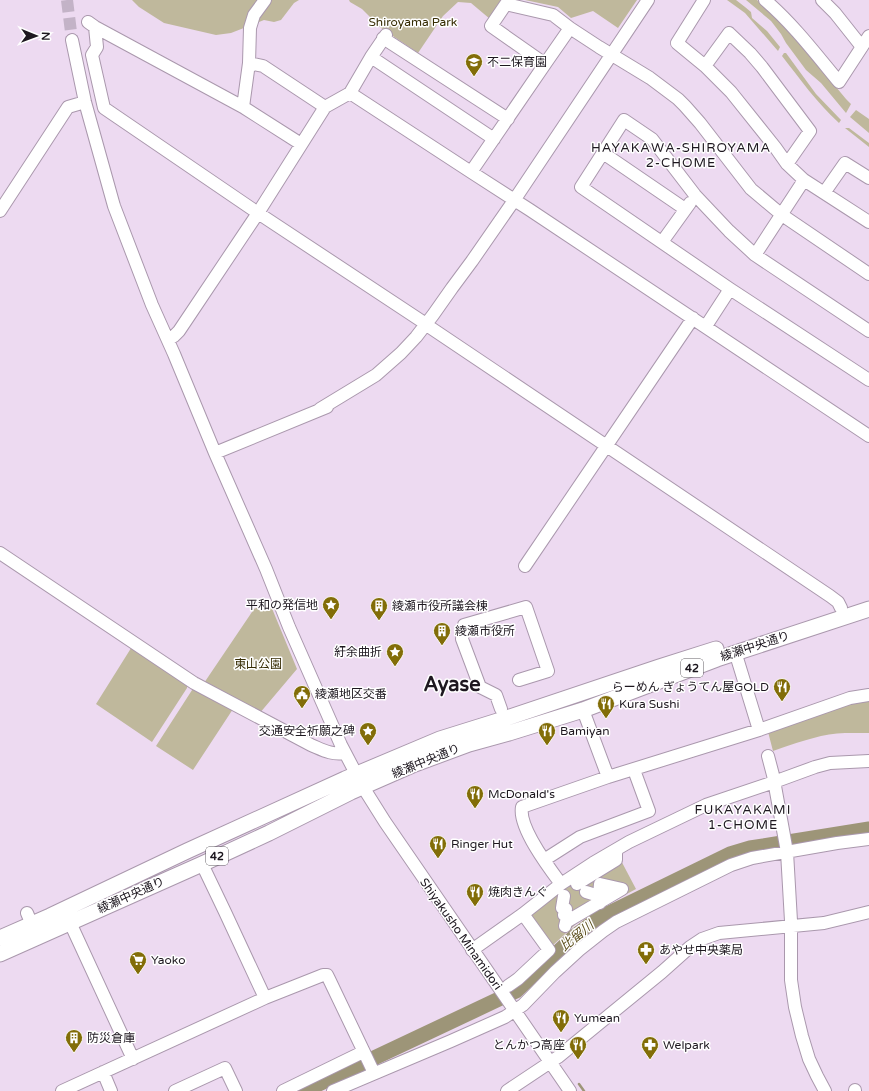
<svg xmlns="http://www.w3.org/2000/svg" width="869" height="1091" font-family="'Varela Round','Noto Sans JP',sans-serif">
  <style>
    .green { fill: #bfb89c }
    .lines { fill: none; stroke-linecap: round; stroke-linejoin: round }
    .stream { stroke: #9d9578; stroke-width: 2.5 }
    .river { stroke: #9d9578; stroke-width: 15 }
    .minor-tunnel { stroke: #c3b3c7; stroke-width: 12; stroke-dasharray: 12 6; stroke-linecap: butt }
    .minor-casing { stroke: #aa98ad; stroke-width: 14 }
    .major-casing { stroke: #aa98ad; stroke-width: 17 }
    .minor { stroke: #fff; stroke-width: 12 }
    .major { stroke: #fff; stroke-width: 15 }
    .labels { text-anchor: middle; dominant-baseline: central; stroke-width: 3; stroke-linejoin: round; paint-order: stroke }
    .shield { fill: #fff; stroke: #615d62; stroke-width: 1 }
    .shield-label { font-size: 11px; font-weight: bold; fill: #1d171f }
    .park-label { font-size: 12px; fill: #352b02; stroke: #fff }
    .poi-label { font-size: 12px; fill: #1d171f; stroke: #fff; text-anchor: start }
    .street-label { font-size: 12px; fill: #1d171f; stroke: #fff }
    .neighbourhood-label { font-size: 13px; letter-spacing: 1px; fill: #1d171f; stroke: #fff }
    .water-label { font-size: 13px; font-style: italic; fill: #5a4d19; stroke: #fff }
    .town-label { font-size: 20px; font-weight: bold; fill: #1d171f; stroke: #fff }
  </style>
  <rect width="100%" height="100%" fill="#eddaf1"/>
  <path class="green" d="M132 0H299L294 3 281 20 274 22 264 20 231 33 216 35 164 23 139 7Z
    M349 0H504L490 19 471 3 458 2 443 16 418 53 381 28 362 9 350 2Z
    M525 0H637L618 28 593 11 571 18 558 7Z
    M727 0H736L745 7 751 12 752 18 767 31 780 47 778 51 745 13Z
    M746 0H757L782 22 846 99 851 104 846 113 821 83 806 70 786 43 781 34 771 21Z
    M784 53H786L816 94 841 120 839 123C817 103 800 79 782 56Z
    M856 110 869 119V133L850 117Z
    M845 128H849L869 143V147Z
    M267 603 271 606 297 669 259 714 204 683 254 609Z
    M133 645 187 683V688L152 742 96 704Z
    M194 687 233 709 193 770 156 746Z
    M869 698V733C853 733 837 732 821 736 805 740 789 745 773 751L767 728Z
    M617 853 636 889 597 910 576 924 552 946 527 915 534 909Z"/>
  <g class="lines">
    <path class="stream" d="M579 1084 584 1091"/>
    <path class="river" d="M304 1091 516 991 575 936 599 918 730 854 750 848 869 829"/>
    <path class="minor-tunnel" d="M67 0 72 40"/>
    <defs>
      <path id="minor" d="M704 0 677 43 705 66 731 92 775 147 787 164 804 180 869 222
        M765 0C793 24 815 53 839 82L869 36
        M822 0 835 13 862 47
        M88 22 95 27 243 107 301 144
        M95 27 97 47 92 55 104 108 258 213 325 107 350 93 371 57 386 35
        M383 38 508 119
        M72 40 85 102 114 206 152 305 174 354 215 453 266 569 289 627 341 745 363 787 385 822 570 1091
        M371 57 494 139
        M249 63 263 66 325 107
        M545 64 570 28
        M705 66 729 33 750 53 762 67 810 131 787 164
        M350 93 471 172 530 210 869 436
        M243 107 249 63 250 28 254 15 265 0
        M603 153 685 209
        M471 172 545 64 491 26 506 4 553 15 570 28 599 47 650 78 678 99 685 106 700 123 751 189 782 215 869 274
        M824 193 845 163 869 178
        M0 211 68 107 85 102
        M662 242 690 203
        M755 255 804 180
        M706 326 730 289
        M431 328 830 596 838 602 841 608
        M869 331 755 255 729 231 695 195 652 139 624 120 581 187 730 289 869 380
        M168 340 174 336 179 331 258 213 426 324
        M320 409 376 375 401 353 416 337 433 315 452 288 472 261 515 199 648 0
        M215 453 327 407
        M0 553 194 683 311 745C323 750 331 755 345 753
        M525 566 693 318
        M737 658 759 730
        M501 709 496 695 480 687 462 639 464 625 526 607 548 671 519 680
        M583 710 608 777
        M768 756 773 775 787 852 791 921V980L795 1007 802 1036 809 1059 817 1076 825 1091
        M544 860 580 837 649 811 634 770
        M202 864 225 912 265 998
        M561 884C549 868 518 827 522 807L608 777 759 730 850 698 869 695
        M577 884 616 860V853
        M586 892 599 896
        M564 896 562 908 566 909 564 915H567L566 922
        M600 903 599 896 600 884 622 889
        M27 913 32 925
        M67 916 133 1059
        M565 926 566 922 622 889
        M472 950 523 914 561 884 593 863 629 842 706 805 774 782 815 767 830 763 869 761
        M508 986 518 979 549 950 523 914
        M103 1072 111 1091
        M855 1090V1091
        M62 1091 265 998 323 975H327L329 979 374 1073
        M175 1091 225 1068 236 1091
        M283 1091 363 1052
        M333 1091 451 1041 505 1017 523 1005 555 972 579 950 603 931 616 922 731 865 752 858 837 843 869 839
        M507 1091 558 1057 662 972 690 947 702 939 719 933 824 923 869 912"/>
      <path id="major" d="M0 938 50 916 187 851 345 779 440 739 504 719 659 667 716 649
        M0 954 202 864 269 833 351 792 415 764 469 744 509 733 583 710 717 659 869 609"/>
    </defs>
    <use href="#minor" class="minor-casing"/>
    <use href="#major" class="major-casing"/>
    <use href="#minor" class="minor"/>
    <use href="#major" class="major"/>
  </g>
  <defs>
    <symbol id="school-pin" viewBox="-11 -11 22 30"><path d="M0 17L-7.5 6A9.5 9.5 0 1 1 7.5 6Z" fill="#826d08" stroke="#fff"/><path d="M0-5L7-2L0 1L-7-2ZM-4 1L0 2.5L4 1V4Q0 6-4 4Z" fill="#fff"/></symbol>
    <symbol id="sight-pin" viewBox="-11 -11 22 30"><path d="M0 17L-7.5 6A9.5 9.5 0 1 1 7.5 6Z" fill="#826d08" stroke="#fff"/><path d="M0-6L1.8-2.2L6-1.7L2.9 1.2L3.7 5.4L0 3.3L-3.7 5.4L-2.9 1.2L-6-1.7L-1.8-2.2Z" fill="#fff"/></symbol>
    <symbol id="building-pin" viewBox="-11 -11 22 30"><path d="M0 17L-7.5 6A9.5 9.5 0 1 1 7.5 6Z" fill="#826d08" stroke="#fff"/><path d="M-4-6H4V6H1V3H-1V6H-4ZM-2.5-4.3h1.7v1.8h-1.7ZM.8-4.3h1.7v1.8H.8ZM-2.5-1h1.7V.8h-1.7ZM.8-1h1.7V.8H.8Z" fill="#fff"/></symbol>
    <symbol id="restaurant-pin" viewBox="-11 -11 22 30"><path d="M0 17L-7.5 6A9.5 9.5 0 1 1 7.5 6Z" fill="#826d08" stroke="#fff"/><path d="M-5-6h1v4h1v-4h1v4h1v-4h1v5L-1.5 .5V6h-2V.5L-5-1ZM5-6V6H3V1.5H1.5Q1.5-4 5-6Z" fill="#fff"/></symbol>
    <symbol id="civic-pin" viewBox="-11 -11 22 30"><path d="M0 17L-7.5 6A9.5 9.5 0 1 1 7.5 6Z" fill="#826d08" stroke="#fff"/><path d="M-.6-6.5H3V-4.5H.6V-3L4-1V1h2V6H-6V1h2V-1L-.6-3ZM-1.2 2.5V6h2.4V2.5Z" fill="#fff"/></symbol>
    <symbol id="pharmacy-pin" viewBox="-11 -11 22 30"><path d="M0 17L-7.5 6A9.5 9.5 0 1 1 7.5 6Z" fill="#826d08" stroke="#fff"/><path d="M-2-6h4v4h4v4h-4v4h-4v-4h-4v-4h4Z" fill="#fff"/></symbol>
    <symbol id="supermarket-pin" viewBox="-11 -11 22 30"><path d="M0 17L-7.5 6A9.5 9.5 0 1 1 7.5 6Z" fill="#826d08" stroke="#fff"/><path d="M-6-5.5h2.5l.6 2H6L4.5 2H-2.5L-4.4-4H-6ZM-1.5 3.2a1.3 1.3 0 1 0 .1 0ZM3 3.2a1.3 1.3 0 1 0 .1 0Z" fill="#fff"/></symbol>
  </defs>
  <g fill-rule="evenodd">
    <use href="#school-pin" x="464" y="52" width="20" height="27"/>
    <use href="#sight-pin" x="321" y="595" width="20" height="27"/>
    <use href="#building-pin" x="369" y="596" width="20" height="27"/>
    <use href="#building-pin" x="432" y="621" width="20" height="27"/>
    <use href="#sight-pin" x="385" y="642" width="20" height="27"/>
    <use href="#restaurant-pin" x="772" y="677" width="20" height="27"/>
    <use href="#civic-pin" x="292" y="684" width="20" height="27"/>
    <use href="#restaurant-pin" x="596" y="694" width="20" height="27"/>
    <use href="#sight-pin" x="358" y="721" width="20" height="27"/>
    <use href="#restaurant-pin" x="537" y="721" width="20" height="27"/>
    <use href="#restaurant-pin" x="465" y="784" width="20" height="27"/>
    <use href="#restaurant-pin" x="428" y="834" width="20" height="27"/>
    <use href="#restaurant-pin" x="465" y="882" width="20" height="27"/>
    <use href="#pharmacy-pin" x="636" y="940" width="20" height="27"/>
    <use href="#supermarket-pin" x="128" y="950" width="20" height="27"/>
    <use href="#restaurant-pin" x="551" y="1008" width="20" height="27"/>
    <use href="#building-pin" x="64" y="1028" width="20" height="27"/>
    <use href="#restaurant-pin" x="568" y="1035" width="20" height="27"/>
    <use href="#pharmacy-pin" x="640" y="1035" width="20" height="27"/>
  </g>
  <g class="labels">
    <g class="shield">
      <rect x="681" y="659" width="22" height="18" rx="3"/>
      <rect x="206" y="847" width="22" height="18" rx="3"/>
    </g>
    <g class="shield-label">
      <text x="692" y="668">42</text>
      <text x="217" y="856">42</text>
    </g>
    <g class="park-label">
      <text x="413" y="22">Shiroyama Park</text>
      <text x="258" y="664">東山公園</text>
    </g>
    <g class="poi-label">
      <text x="487" y="62">不二保育園</text>
      <text x="318" y="605" text-anchor="end">平和の発信地</text>
      <text x="392" y="606">綾瀬市役所議会棟</text>
      <text x="455" y="631">綾瀬市役所</text>
      <text x="382" y="652" text-anchor="end">紆余曲折</text>
      <text x="769" y="687" text-anchor="end">らーめん ぎょうてん屋GOLD</text>
      <text x="315" y="694">綾瀬地区交番</text>
      <text x="619" y="704">Kura Sushi</text>
      <text x="355" y="731" text-anchor="end">交通安全祈願之碑</text>
      <text x="560" y="731">Bamiyan</text>
      <text x="488" y="794">McDonald's</text>
      <text x="451" y="844">Ringer Hut</text>
      <text x="488" y="892">焼肉きんぐ</text>
      <text x="659" y="950">あやせ中央薬局</text>
      <text x="151" y="960">Yaoko</text>
      <text x="574" y="1018">Yumean</text>
      <text x="87" y="1038">防災倉庫</text>
      <text x="565" y="1045" text-anchor="end">とんかつ高座</text>
      <text x="663" y="1045">Welpark</text>
    </g>
    <g class="street-label">
      <text transform="translate(755 646) rotate(-18)">綾瀬中央通り</text>
      <text transform="translate(426 761) rotate(-22)">綾瀬中央通り</text>
      <text transform="translate(131 895) rotate(-24)">綾瀬中央通り</text>
      <text transform="translate(461 934) rotate(55)">Shiyakusho Minamidori</text>
    </g>
    <g class="neighbourhood-label">
      <text x="681" y="148">HAYAKAWA-SHIROYAMA<tspan x="681" dy="15">2-CHOME</tspan></text>
      <text x="743" y="810">FUKAYAKAMI<tspan x="743" dy="15">1-CHOME</tspan></text>
    </g>
    <g class="water-label">
      <text transform="translate(577 936) rotate(-39)">比留川</text>
    </g>
    <g class="town-label">
      <text x="452" y="685">Ayase</text>
    </g>
  </g>
  <g transform="translate(36 36) rotate(91)" stroke="#ffffff" stroke-width="3" paint-order="stroke">
  <path d="M0-3L7 15L0 10L-7 15Z" fill="#1d171f"/>
  <text y="-6" font-size="11" font-weight="bold" text-anchor="middle" fill="#1d171f">N</text>
  </g>
</svg>
